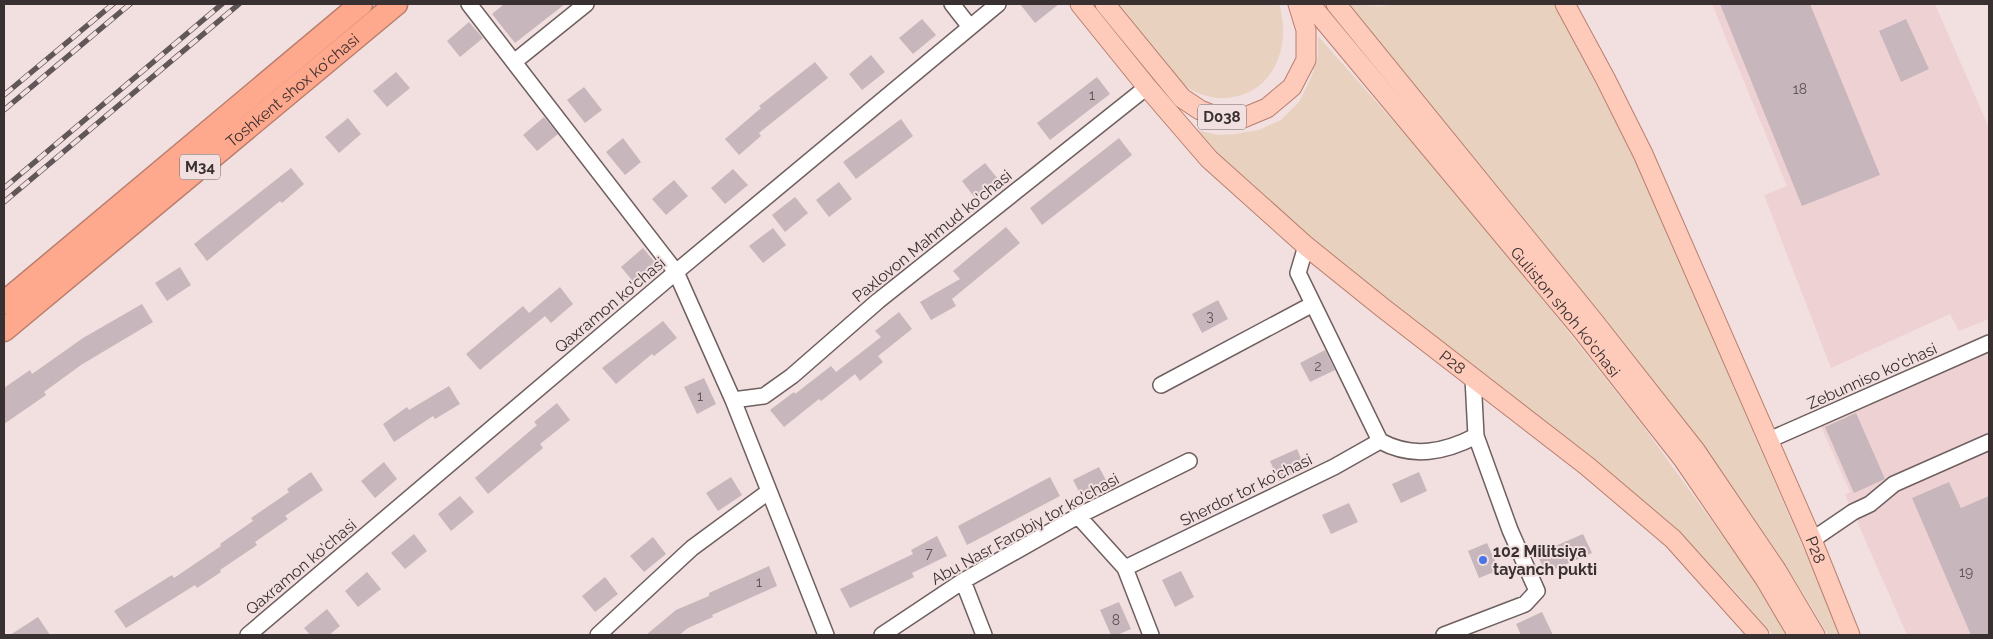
<svg xmlns="http://www.w3.org/2000/svg" width="1993" height="639" font-family="Raleway,sans-serif">
  <style>
    .built { fill: #eed2d3 }
    .green { fill: #e8d1bf }
    .building { fill: #c7b6bc }
    .lines { fill: none; stroke-linecap: round; stroke-linejoin: round }
    .minor-casing { stroke: #6f5f5f; stroke-width: 18 }
    .major-casing { stroke: #b97e6d; stroke-width: 21 }
    .highway-casing { stroke: #b97e6d; stroke-width: 25 }
    .minor { stroke: #fff; stroke-width: 15 }
    .major { stroke: #fecbbb; stroke-width: 19 }
    .highway { stroke: #fea88e; stroke-width: 22 }
    .rail-casing { stroke: #615758; stroke-width: 5.5 }
    .rail { stroke: #f2dfdf; stroke-width: 4; stroke-dasharray: 11; stroke-linecap: butt }
    .poi-dot { fill: #4a75e8; stroke: #f2dfdf; stroke-width: 2 }
    .labels { text-anchor: middle; dominant-baseline: central; stroke-width: 4; stroke-linejoin: round; paint-order: stroke }
    .number-label { font-size: 14px; fill: #5c5254 }
    .shield { fill: #f2dfdf; stroke: #706465; stroke-width: 1 }
    .shield-label { font-size: 15px; font-weight: bold; fill: #383031 }
    .street-label { font-size: 16px; fill: #383031; stroke: #f2dfdf }
    .poi-label { font-size: 16px; font-weight: bold; fill: #383031; stroke: #f2dfdf; text-anchor: start }
  </style>
  <rect width="100%" height="100%" fill="#f2dfdf"/>
  <path class="built" d="M1712 4H1935L1989 128V319L1959 331 1950 314 1831 368 1764 195 1787 186Z
    M1989 349V635H1907L1845 494 1850 492 1820 424Z"/>
  <path class="green" d="M1119 4H1279C1292 45 1274 95 1226 98 1215 99 1200 95 1190 89 1180 82 1172 69 1165 60 1149 41 1134 23 1119 4Z
    M1345 4 1378 6 1404 4H1555L1637 164 1841 635H1828C1778 547 1717 466 1656 385 1556 255 1451 129 1345 4Z
    M1318 36 1466 203 1640 422 1740 560 1790 635H1773L1733 589 1677 531 1464 363 1212 155 1193 129 1218 135 1235 134 1259 130 1281 120 1299 102 1311 78 1318 56Z"/>
  <path class="building" d="M504 4H565L515 43 492 14Z
    M1020 4H1059L1035 23Z
    M1720 4H1810L1880 175 1802 206Z
    M922 19 936 35 913 54 899 38Z
    M1906 19 1929 69 1901 82 1879 31Z
    M469 22 483 38 460 57 447 41Z
    M871 55 885 72 862 90 849 74Z
    M815 62 828 78 759 133 761 136 739 155 725 139 761 108 759 106Z
    M396 72 410 88 387 107 373 91Z
    M1097 77 1110 94 1050 140 1037 123Z
    M584 87 602 110 585 123 567 100Z
    M544 117 558 134 537 151 523 135Z
    M348 118 361 134 339 153 325 137Z
    M901 119 913 136 856 179 843 162Z
    M623 138 641 162 625 175 606 152Z
    M1119 138 1132 155 1042 225 1030 208Z
    M985 163 998 179 975 198 962 181Z
    M291 168 304 184 282 203 280 201 207 261 194 244Z
    M733 169 748 185 725 204 711 188Z
    M674 180 688 196 666 215 652 199Z
    M839 182 852 199 829 217 816 200Z
    M795 197 808 213 785 232 772 215Z
    M1006 227 1020 243 952 299 956 306 931 320 920 302 960 279 953 271Z
    M773 228 786 245 763 263 749 246Z
    M643 248 657 265 635 284 621 267Z
    M180 267 191 285 167 301 155 283Z
    M560 287 573 304 551 323 545 316 480 370 466 354 523 306 529 313Z
    M1218 300 1228 319 1202 333 1192 314Z
    M142 304 153 322 81 365 44 392 46 395 4 424V388L30 370 32 374 83 338Z
    M899 312 912 329 878 356 883 362 860 381 855 374 821 401 819 399 784 427 770 410 794 392 795 394 831 366 836 372 881 337 875 331Z
    M663 321 677 338 654 356 652 354 616 384 602 368Z
    M1325 350 1335 370 1310 382 1300 363Z
    M704 378 716 404 697 414 684 387Z
    M449 386 460 404 435 419 433 416 394 442 383 424 407 407 409 410Z
    M557 403 570 420 540 444 543 448 488 494 475 478 537 425 534 422Z
    M1856 413 1885 479 1854 493 1825 427Z
    M1297 449 1305 468 1279 481 1270 461Z
    M384 462 397 479 375 498 361 481Z
    M1099 467 1109 486 1083 499 1073 480Z
    M311 472 323 490 285 516 288 519 255 542 257 545 220 570 221 572 197 588 195 585 126 628 114 611 172 575 174 578 221 546 220 544 253 521 251 518 289 492 287 489Z
    M1419 472 1427 491 1401 503 1392 484Z
    M731 477 742 495 718 511 706 493Z
    M1050 477 1060 496 967 545 958 526Z
    M1949 482 1961 508 1989 496V635H1971L1912 498Z
    M460 496 474 512 451 531 438 514Z
    M1349 503 1358 522 1331 534 1322 515Z
    M414 534 427 551 405 569 391 553Z
    M1583 534 1592 553 1546 573 1537 554Z
    M937 536 947 556 912 573 914 577 850 608 840 589 913 554 911 550Z
    M653 537 666 554 644 572 630 556Z
    M1487 543 1499 570 1479 578 1468 551Z
    M769 566 777 586 712 615 713 617 688 628 679 635H646L676 610 709 596V593Z
    M1181 571 1194 597 1175 607 1162 580Z
    M367 572 381 589 358 607 345 591Z
    M605 577 618 594 595 612 582 596Z
    M1119 602 1131 629 1117 635H1111L1100 610Z
    M327 609 340 626 329 635H310L304 628Z
    M1542 612 1553 635H1521L1516 624Z
    M38 617 50 635H10Z"/>
  <g class="lines">
    <defs>
      <path id="minor" d="M469 4 676 272 733 400 826 635
        M952 4 970 27
        M514 62 586 4
        M1306 246 1298 273 1380 441C1413 459 1445 452 1476 436
        M1161 385 1313 304
        M733 400 764 396 792 376 878 301 1147 87
        M1769 440 1989 343
        M1078 516 1125 568 1151 635
        M1812 540 1853 512 1870 504 1894 484 1989 442
        M1125 568 1334 467 1380 441
        M963 581 984 635
        M248 635 676 272 998 4
        M598 635 692 548 768 492
        M882 635 963 581 1078 516 1189 461
        M1444 635 1525 604 1537 591 1510 530 1476 436 1473 378"/>
      <g id="major">
        <path id="s1" d="M1080 4 1147 87 1209 159 1306 246 1383 308 1587 466 1673 539 1759 635"/>
        <path d="M1105 4 1182 98 1200 110 1218 117 1243 118 1267 108 1292 87 1306 60V30L1298 4"/>
        <path id="s2" d="M1310 4 1581 329 1683 459 1765 579 1798 635"/>
        <path d="M1336 4 1592 319 1695 450 1777 571 1815 635"/>
        <path id="s3" d="M1565 4 1605 78 1643 154 1812 540 1850 635"/>
      </g>
      <g id="highway">
        <path d="M4 303 361 4"/>
        <path id="s4" d="M4 330 396 4"/>
      </g>
    </defs>
    <use href="#minor" class="minor-casing"/>
    <use href="#major" class="major-casing"/>
    <use href="#highway" class="highway-casing"/>
    <use href="#minor" class="minor"/>
    <use href="#major" class="major"/>
    <use href="#highway" class="highway"/>
    <defs>
      <path id="rail" d="M4 95 113 4
        M4 110 130 4
        M4 188 222 4
        M4 202 239 4"/>
    </defs>
    <use href="#rail" class="rail-casing"/>
    <use href="#rail" class="rail"/>
  </g>
  <circle class="poi-dot" cx="1483" cy="560" r="5"/>
  <g class="labels">
    <g class="number-label">
      <text x="1800" y="89">18</text>
      <text x="1092" y="95">1</text>
      <text x="1210" y="316">3</text>
      <text x="1318" y="366">2</text>
      <text x="700" y="396">1</text>
      <text x="929" y="553">7</text>
      <text x="1966" y="572">19</text>
      <text x="759" y="582">1</text>
      <text x="1116" y="620">8</text>
    </g>
    <g class="shield">
      <rect x="1198" y="104.5" width="48" height="25" rx="4"/>
      <rect x="180" y="154.5" width="40" height="25" rx="4"/>
    </g>
    <g class="shield-label">
      <text x="1222" y="117">D038</text>
      <text x="200" y="167">M34</text>
    </g>
    <g class="street-label">
      <text stroke="none"><textPath href="#s4" startOffset="375">Toshkent shox ko'chasi</textPath></text>
      <text transform="translate(932 236) rotate(-39)">Paxlovon Mahmud ko'chasi</text>
      <text transform="translate(610 305) rotate(-40)">Qaxramon ko'chasi</text>
      <text stroke="none"><textPath href="#s2" startOffset="400">Guliston shoh ko'chasi</textPath></text>
      <text stroke="none"><textPath href="#s1" startOffset="519">Р28</textPath></text>
      <text transform="translate(1872 376) rotate(-24)">Zebunniso ko'chasi</text>
      <text transform="translate(1246 490) rotate(-26)">Sherdor tor ko'chasi</text>
      <text transform="translate(1025 529) rotate(-29)">Abu Nasr Farobiy tor ko'chasi</text>
      <text stroke="none"><textPath href="#s3" startOffset="601">Р28</textPath></text>
      <text transform="translate(301 567) rotate(-40)">Qaxramon ko'chasi</text>
    </g>
    <g class="poi-label">
      <text x="1493" y="551">102 Militsiya<tspan x="1493" dy="18">tayanch pukti</tspan></text>
    </g>
  </g>
  <rect width="1993" height="639" fill="none" stroke="#383031" stroke-width="10"/>
</svg>
